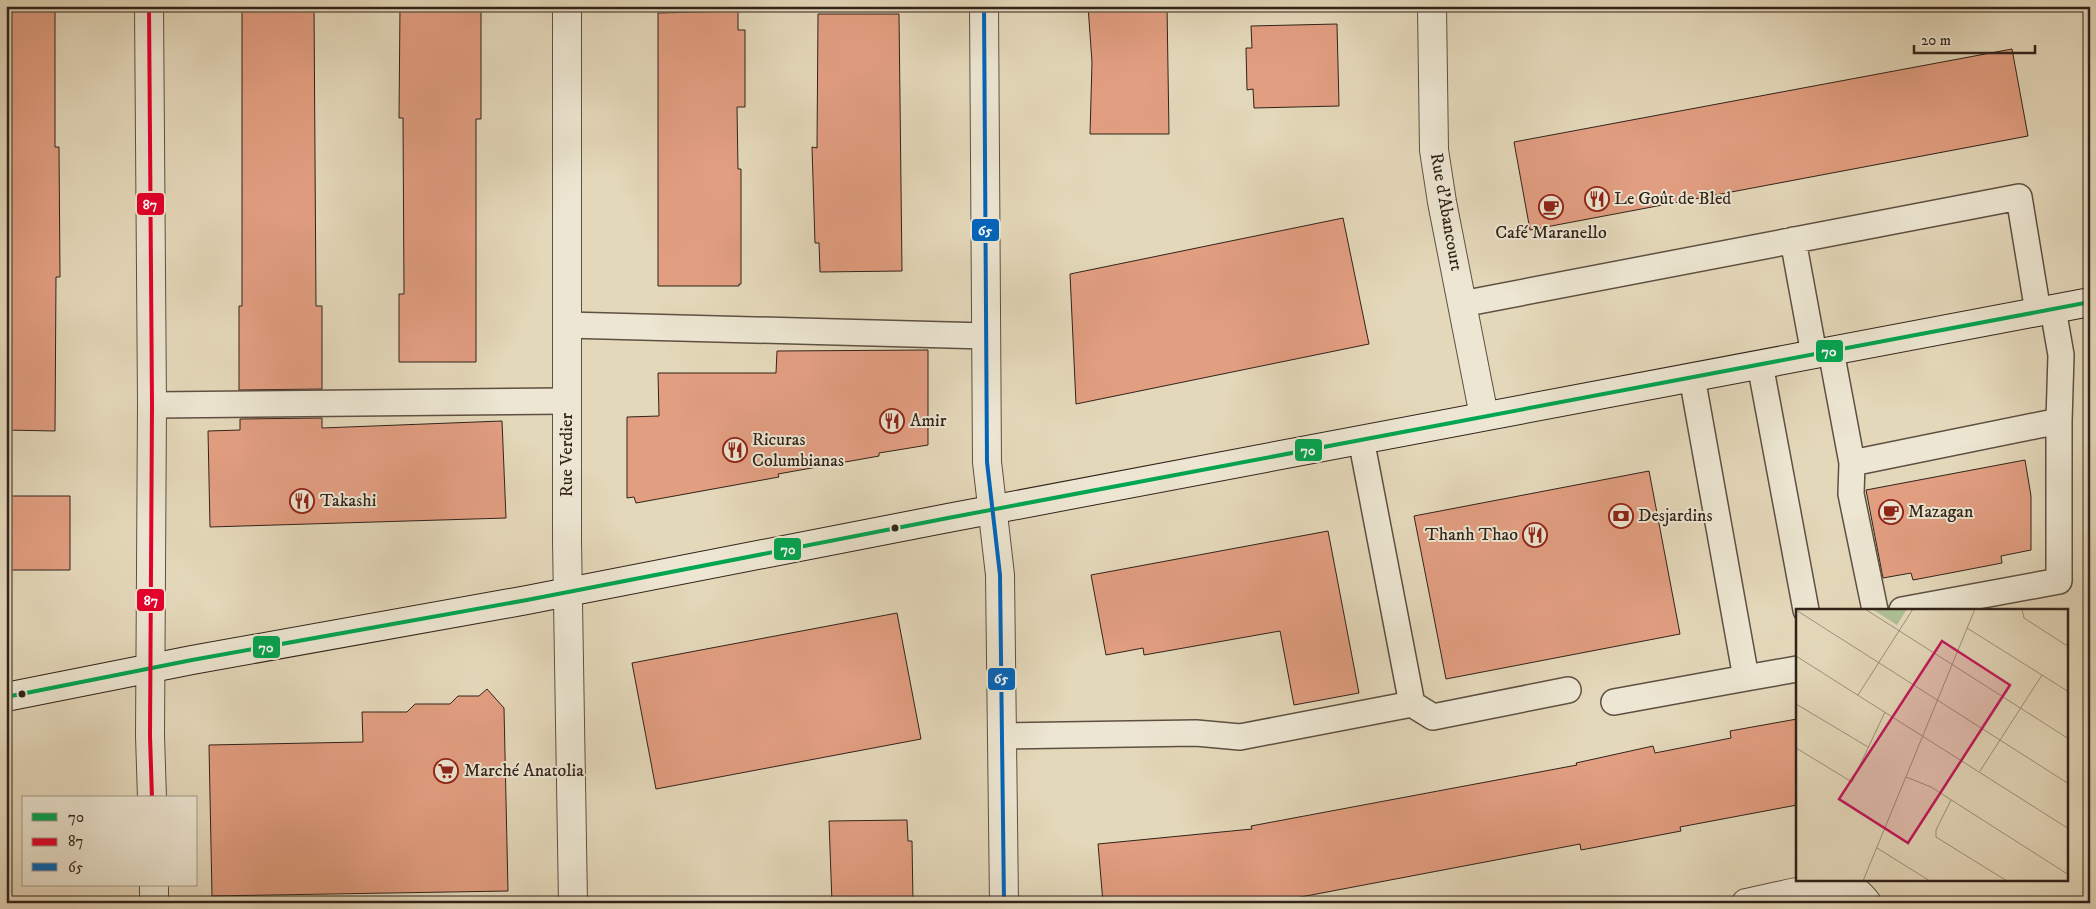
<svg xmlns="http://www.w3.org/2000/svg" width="2096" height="909" font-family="'IM FELL DW Pica',serif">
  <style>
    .building { fill: #e29e81; stroke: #31231a }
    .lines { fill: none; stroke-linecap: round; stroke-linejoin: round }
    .service-casing { stroke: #5e5042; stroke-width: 28 }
    .minor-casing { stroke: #5e5042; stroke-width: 30 }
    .secondary-casing { stroke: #31231a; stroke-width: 30 }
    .service { stroke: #ede6d2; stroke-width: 25 }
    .minor { stroke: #ede6d2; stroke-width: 28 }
    .secondary { stroke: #ede6d2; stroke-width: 28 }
    .bus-1-casing { stroke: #ede6d2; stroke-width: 8 }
    .bus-2-casing { stroke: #ede6d2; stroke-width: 8 }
    .bus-3-casing { stroke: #ede6d2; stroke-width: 8 }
    .bus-1 { stroke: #00a651; stroke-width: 4 }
    .bus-2 { stroke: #e4002b; stroke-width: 4 }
    .bus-3 { stroke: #0065bd; stroke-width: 4 }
    .bus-dot { fill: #31231a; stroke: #ede6d2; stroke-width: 2 }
    .labels { text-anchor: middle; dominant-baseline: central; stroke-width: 4; stroke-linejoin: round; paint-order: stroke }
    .poi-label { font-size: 18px; fill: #31231a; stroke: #ede6d2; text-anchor: start }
    .street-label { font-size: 18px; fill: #31231a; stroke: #ede6d2 }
    .inset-road { fill: none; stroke: #9c907a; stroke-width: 1 }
    .view { fill: #c2185b; fill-opacity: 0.15; stroke: #c2185b; stroke-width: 2.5 }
    .inset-edge { fill: none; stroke: #31231a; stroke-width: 2.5 }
    .line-badge { stroke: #ede6d2; stroke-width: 2 }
    .badge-label { font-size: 14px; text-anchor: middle; font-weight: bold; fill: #fff }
  </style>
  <rect width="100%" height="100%" fill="#e4d8ba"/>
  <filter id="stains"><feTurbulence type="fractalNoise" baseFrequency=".004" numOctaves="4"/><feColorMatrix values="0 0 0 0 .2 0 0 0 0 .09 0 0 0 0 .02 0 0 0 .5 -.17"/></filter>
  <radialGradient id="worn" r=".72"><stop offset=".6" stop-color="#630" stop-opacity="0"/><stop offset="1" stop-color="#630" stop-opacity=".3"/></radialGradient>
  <path class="building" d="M6 6H55V147H59L60 277H56L55 431 6 430Z
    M242 6H314L316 306H322V389L239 390V306H242Z
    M400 6H481V119H476V362H399V294H404L403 118H399Z
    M1088 6H1167L1169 134H1090L1092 62Z
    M738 11V30H745V107H737L738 169H741V284H739V286H658V13Z
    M818 14H899L902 271 820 272 819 243H815L812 147 817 148Z
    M1337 24 1339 106 1254 108 1253 89 1247 90 1246 48H1252L1251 26Z
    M2012 49 2028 136 1530 230 1514 142Z
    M1343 218 1369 344 1076 404 1070 274Z
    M928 350V445L879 453V456L778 474 779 477 636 503 634 497 627 498V417L659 416 658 373H776L777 351Z
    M322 418V428L502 421 506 518 210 527 208 431 240 430V419Z
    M2025 460 2031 496V550L2001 556 2002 563 1950 573 1913 580 1911 573 1883 578 1866 490Z
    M1649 471 1680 634 1446 679 1414 516Z
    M6 496H70V570H6Z
    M1328 531 1359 693 1294 705 1280 631 1144 655 1143 648 1106 655 1091 575Z
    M897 613 921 739 656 789 632 663Z
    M487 689 504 708 508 891 212 896 209 745 363 742 362 712H407L415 704H450L458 696H479Z
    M1797 719V805L1680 827 1681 831 1581 850 1580 844 1269 903H1103L1098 844 1252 829 1251 826 1577 765 1576 763 1653 746 1655 753 1731 738 1730 731Z
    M907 820 908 841H912L913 903H832L829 821Z"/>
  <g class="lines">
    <defs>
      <path id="service" d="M1793 240 1814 354
        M1462 304 2019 197 2038 312
        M567 325 986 336
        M1831 351 1852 463 2059 421 2061 355 2053 309
        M1760 364 1806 610
        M1692 377 1746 678 1797 669
        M152 405 566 401
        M1852 463 1851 494 1875 610
        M1902 610 2059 581V421
        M1614 702 1746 678
        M1412 704 1433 717 1568 690
        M1002 736 1196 733 1240 737 1412 704 1361 439"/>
      <path id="minor" d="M149 6 152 405 150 736 152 798
        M567 6V541L573 903
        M984 6 987 462 1000 575 1004 903
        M1432 6 1434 150 1442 202 1484 416
        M154 885V903
        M1746 903C1767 899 1827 883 1845 887 1854 889 1862 896 1867 903"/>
      <path id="secondary" d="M6 697 192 660 527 600 948 518 2090 302"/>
    </defs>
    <use href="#service" class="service-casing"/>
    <use href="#minor" class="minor-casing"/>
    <use href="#secondary" class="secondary-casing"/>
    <use href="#service" class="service"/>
    <use href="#minor" class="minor"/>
    <use href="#secondary" class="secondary"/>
    <defs>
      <path id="bus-1" d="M6 697 192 660 527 600 948 518 2090 302"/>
      <path id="bus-2" d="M149 6 152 405 150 736 152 798"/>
      <path id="bus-3" d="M984 6 987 462 1000 575 1004 903"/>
    </defs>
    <use href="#bus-1" class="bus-1-casing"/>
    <use href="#bus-2" class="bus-2-casing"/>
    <use href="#bus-3" class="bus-3-casing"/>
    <use href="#bus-1" class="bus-1"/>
    <use href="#bus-2" class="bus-2"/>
    <use href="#bus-3" class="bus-3"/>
  </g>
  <defs>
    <symbol id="restaurant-ring" viewBox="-11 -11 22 22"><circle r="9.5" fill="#ede6d2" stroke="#8f2418" stroke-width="1.5"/><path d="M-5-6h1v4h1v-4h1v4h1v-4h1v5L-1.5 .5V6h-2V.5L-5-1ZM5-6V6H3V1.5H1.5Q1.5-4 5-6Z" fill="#8f2418"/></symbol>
    <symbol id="cafe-ring" viewBox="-11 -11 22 22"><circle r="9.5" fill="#ede6d2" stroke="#8f2418" stroke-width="1.5"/><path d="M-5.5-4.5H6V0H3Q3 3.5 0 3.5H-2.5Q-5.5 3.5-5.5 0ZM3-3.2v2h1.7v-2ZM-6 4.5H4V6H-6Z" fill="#8f2418"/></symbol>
    <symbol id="bank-ring" viewBox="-11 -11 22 22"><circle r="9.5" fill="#ede6d2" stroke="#8f2418" stroke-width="1.5"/><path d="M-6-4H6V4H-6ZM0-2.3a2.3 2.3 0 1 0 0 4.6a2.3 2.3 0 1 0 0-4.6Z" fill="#8f2418"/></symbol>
    <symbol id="supermarket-ring" viewBox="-11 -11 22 22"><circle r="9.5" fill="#ede6d2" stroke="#8f2418" stroke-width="1.5"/><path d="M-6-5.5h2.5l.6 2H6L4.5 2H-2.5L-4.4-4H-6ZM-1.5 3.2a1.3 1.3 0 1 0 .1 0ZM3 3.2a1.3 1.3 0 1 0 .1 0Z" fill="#8f2418"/></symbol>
  </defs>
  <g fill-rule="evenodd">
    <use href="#restaurant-ring" x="1583" y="185" width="28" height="28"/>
    <use href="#cafe-ring" x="1537" y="193" width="28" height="28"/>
    <use href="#restaurant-ring" x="878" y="407" width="28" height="28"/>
    <use href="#restaurant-ring" x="721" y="436" width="28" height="28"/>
    <use href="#restaurant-ring" x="288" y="487" width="28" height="28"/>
    <use href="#cafe-ring" x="1877" y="498" width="28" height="28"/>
    <use href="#bank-ring" x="1607" y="502" width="28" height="28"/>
    <use href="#restaurant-ring" x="1521" y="521" width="28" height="28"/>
    <use href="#supermarket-ring" x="432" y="757" width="28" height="28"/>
  </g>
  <g class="bus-dot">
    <circle cx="895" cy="528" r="4.5"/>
    <circle cx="22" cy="694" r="4.5"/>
  </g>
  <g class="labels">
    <g class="poi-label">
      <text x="1614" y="199">Le Goût de Bled</text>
      <text x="1551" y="233" text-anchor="middle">Café Maranello</text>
      <text x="910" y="421">Amir</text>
      <text x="752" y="440">Ricuras<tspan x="752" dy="21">Columbianas</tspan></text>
      <text x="320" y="501">Takashi</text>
      <text x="1908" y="512">Mazagan</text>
      <text x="1638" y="516">Desjardins</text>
      <text x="1518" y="535" text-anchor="end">Thanh Thao</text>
      <text x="464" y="771">Marché Anatolia</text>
    </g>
    <g class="street-label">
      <text transform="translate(1446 212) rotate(80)">Rue d'Abancourt</text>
      <text transform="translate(567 455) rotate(-90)">Rue Verdier</text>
    </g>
  </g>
  <g transform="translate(1796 609)">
    <rect width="272" height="272" fill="#e4d8ba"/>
    <path d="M76 0H111L101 16Z" fill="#aec095"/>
    <path class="inset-road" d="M69 0 273 130M226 0 228 9 273 38M0 1 273 175M171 19 273 83M0 47 273 220M62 86 117 0M0 95 72 138M0 139 56 173 89 103M184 162 246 66M110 168 135 178 273 266M155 191 140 221V228L211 272M81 239 134 272M67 272 179 0"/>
    <path class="view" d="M146 32 214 76 112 234 43 190Z"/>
    <rect width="272" height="272" class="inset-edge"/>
  </g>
  <g class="line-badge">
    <rect x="136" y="192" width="29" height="24" rx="5" fill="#e4002b"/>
    <rect x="971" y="218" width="29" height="24" rx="5" fill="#0065bd"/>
    <rect x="1815" y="339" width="29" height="24" rx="5" fill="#00a651"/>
    <rect x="1294" y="438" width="29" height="24" rx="5" fill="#00a651"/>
    <rect x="773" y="537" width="29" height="24" rx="5" fill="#00a651"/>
    <rect x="136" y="588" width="29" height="24" rx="5" fill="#e4002b"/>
    <rect x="252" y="635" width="29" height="24" rx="5" fill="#00a651"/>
    <rect x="987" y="667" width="29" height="24" rx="5" fill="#0065bd"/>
  </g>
  <g class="badge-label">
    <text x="150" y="209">87</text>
    <text x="985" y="235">65</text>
    <text x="1829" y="356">70</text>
    <text x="1308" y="455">70</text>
    <text x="788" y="554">70</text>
    <text x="151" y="605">87</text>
    <text x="266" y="652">70</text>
    <text x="1001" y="683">65</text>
  </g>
  <rect width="2096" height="909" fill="none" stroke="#e4d8ba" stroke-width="25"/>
  <rect x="8" y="8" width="2081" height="894" fill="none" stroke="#31231a" stroke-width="2.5"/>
  <rect x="12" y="12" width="2071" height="884" fill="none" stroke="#31231a"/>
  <rect x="22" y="796" width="175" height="90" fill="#ede6d2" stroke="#a29888"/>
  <rect x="32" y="813" width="25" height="8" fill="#00a651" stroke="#a29888"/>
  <text x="68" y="822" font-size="15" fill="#31231a">70</text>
  <rect x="32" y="838" width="25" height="8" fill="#e4002b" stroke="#a29888"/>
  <text x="68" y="846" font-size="15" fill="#31231a">87</text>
  <rect x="32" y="863" width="25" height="8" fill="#0065bd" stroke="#a29888"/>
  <text x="68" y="872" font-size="15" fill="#31231a">65</text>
  <path d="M1914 45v8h121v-8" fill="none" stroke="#31231a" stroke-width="2.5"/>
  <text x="1921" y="45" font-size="15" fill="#31231a" stroke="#ede6d2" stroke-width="4" paint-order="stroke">20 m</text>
  <rect width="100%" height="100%" filter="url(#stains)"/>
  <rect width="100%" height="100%" fill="url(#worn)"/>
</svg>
